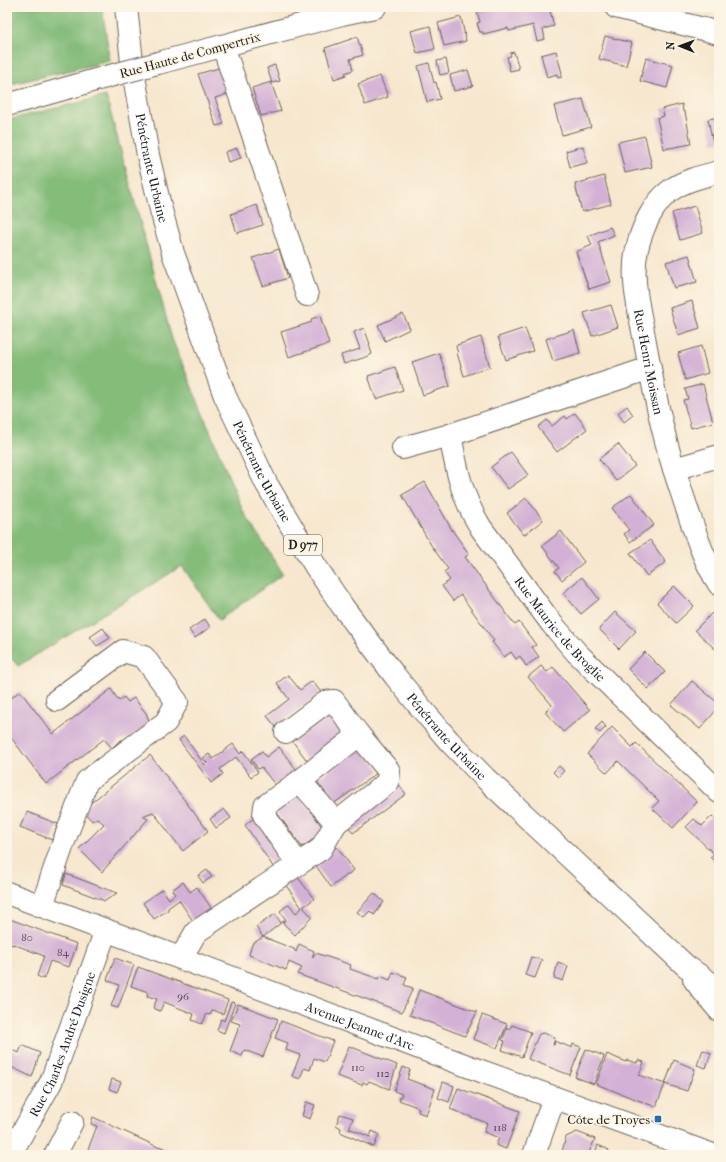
<svg xmlns="http://www.w3.org/2000/svg" width="726" height="1162" font-family="'IM FELL French Canon',serif">
  <style>
    .forest { fill: #84bc7a; stroke: #506c4b }
    .building { fill: #d3b0d5 }
    .lines { fill: none; stroke-linecap: round; stroke-linejoin: round }
    .minor-casing { stroke: #69635a; stroke-width: 24 }
    .major-casing { stroke: #69635a; stroke-width: 24 }
    .minor { stroke: #fff; stroke-width: 22 }
    .major { stroke: #fff; stroke-width: 22 }
    .minor-bridge-casing { stroke: #69635a; stroke-width: 24; stroke-linecap: butt }
    .minor-bridge { stroke: #fff; stroke-width: 22 }
    .poi-dot { fill: #1f6fb2; stroke: #fcf5e5; stroke-width: 1.5 }
    .labels { text-anchor: middle; dominant-baseline: central; stroke-width: 3.5; stroke-linejoin: round; paint-order: stroke }
    .number-label { font-size: 11px; fill: #4a414a }
    .shield { fill: #fcf5e5; stroke: #5f5d58; stroke-width: 1 }
    .shield-label { font-size: 12px; font-weight: bold; fill: #1c1c1c }
    .street-label { font-size: 13px; fill: #1c1c1c; stroke: #fcf5e5 }
    .poi-label { font-size: 13px; fill: #1c1c1c; stroke: #fcf5e5; text-anchor: end }
  </style>
  <rect width="100%" height="100%" fill="#fcf5e5"/>
  <filter id="ink" filterUnits="userSpaceOnUse"><feTurbulence type="fractalNoise" baseFrequency=".025" numOctaves="2"/><feDisplacementMap in="SourceGraphic" scale="8" xChannelSelector="R" yChannelSelector="G"/><feConvolveMatrix kernelMatrix="1 2 1 2 8 2 1 2 1" color-interpolation-filters="sRGB"/></filter>
  <filter id="wash" filterUnits="userSpaceOnUse"><feTurbulence type="fractalNoise" baseFrequency=".012" numOctaves="4" result="noise"/><feDisplacementMap in="SourceGraphic" scale="16" xChannelSelector="R" yChannelSelector="G"/><feGaussianBlur stdDeviation="0.9" result="paint"/><feColorMatrix in="noise" values="0 0 0 0 0 0 0 0 0 0 0 0 0 0 0 0 0 1.4 0 .05"/><feComposite in="paint" operator="in"/></filter>
  <g filter="url(#wash)">
    <rect width="100%" height="100%" fill="#f7e7ce"/>
    <path class="forest" d="M7 7H102L110 61 7 85Z
      M106 96 172 339 243 511 283 574 219 620 182 566 18 666 7 653V120Z"/>
    <g id="blocks">
      <path class="building" d="M496 7H501V8L505 7H528L529 8 538 7 539 9 549 7 554 26 543 29 545 39 537 41 533 25 509 31 508 28 483 34V32H480L477 23 480 22 477 12Z
        M461 17 466 41 444 46 438 23Z
        M430 26 435 49 417 53 411 31Z
        M605 36 632 43 626 66 599 59Z
        M357 37 363 55 350 59 353 70 345 73 346 75 334 79 325 48Z
        M556 51 562 73 561 74 562 77 558 78 557 74 547 77 541 55Z
        M514 52 519 69 510 71 507 57 511 56 510 53Z
        M646 58 673 65 667 88 640 81Z
        M446 59 449 73 440 75 437 61Z
        M429 63 434 83 436 82 440 99 427 102 418 66Z
        M275 65 280 81 272 83 267 68Z
        M222 67 231 93 215 98 224 124 216 126 198 74Z
        M468 70 473 86 454 91 450 75Z
        M380 76 388 97 365 105 358 84Z
        M271 82 281 111 261 116 252 88Z
        M583 99 591 127 562 135 554 106Z
        M682 104 683 112H685L691 144 664 149 657 118 664 116 662 109Z
        M719 117V142L713 143 708 119Z
        M645 136 652 167 625 173 618 142Z
        M583 146 587 163 570 167 566 151Z
        M237 148 241 158 228 162 225 152Z
        M604 176 611 204 582 212 575 184Z
        M257 205 263 225 237 233 231 214Z
        M695 206 703 233 680 240 672 213Z
        M610 227 614 235 598 242 611 282 589 289 576 252 592 245 588 236Z
        M279 249 288 278 263 286 253 258Z
        M689 255 697 282 674 288 666 262Z
        M692 301 700 328 678 335 670 308Z
        M611 305 618 327 592 336 584 313Z
        M403 314 410 329 385 341 378 325Z
        M320 316 329 344 289 357 281 332 312 322 311 319Z
        M364 328 370 344 369 345 372 354 363 358 344 364 341 355 360 349 354 332Z
        M525 328 533 351 506 360 498 337Z
        M574 330 580 353 553 361 546 339Z
        M481 337 490 367 464 376 457 353H458L456 347 457 345Z
        M701 346 708 373 685 380 678 353Z
        M439 353 450 386 423 395 412 362Z
        M395 367 403 390 376 399 368 376Z
        M703 384 713 422 691 428 683 400 688 399 685 389Z
        M627 406 633 415 624 422 618 413Z
        M575 413 587 429 557 452 538 427 547 420 552 426 565 416 567 419Z
        M618 444 635 466 616 481 599 459Z
        M511 452 528 475 508 489 491 467Z
        M425 482 452 530 469 554 465 557 515 625 519 622 536 645 532 647 539 657 526 666 520 656 516 659 511 652 504 657 492 642 494 641 461 595 453 601 442 586 450 580 444 572 448 569 431 545 402 495Z
        M631 494 654 525 630 542 624 534 629 530 612 508Z
        M526 498 543 520 524 535 507 513Z
        M561 531 584 562 562 580 555 571 559 568 542 546Z
        M650 540 666 562 647 576 630 553Z
        M582 577 599 599 581 614 563 593Z
        M674 586 694 606 676 623 657 603Z
        M615 612 636 631 619 649 599 629Z
        M712 613 719 620V645L715 649 695 630Z
        M205 619 210 627 195 638 189 630Z
        M103 628 110 638 97 646 90 637Z
        M645 652 665 672 648 689 628 669Z
        M541 666 547 672 553 667 590 710 563 732 545 712 552 705 528 677Z
        M288 675 300 690 312 681 321 692 276 727 267 716 289 699 277 683Z
        M692 681 719 704V707L700 729 671 705Z
        M111 689 119 701 124 697 128 702 134 698 146 713 150 723 140 734 119 741 112 748 104 739 46 784 7 732V701L20 691 53 734Z
        M331 709 349 731 308 762 291 739Z
        M602 722 606 727 600 733 595 729Z
        M612 727 632 747 636 743 697 802 673 828 652 808 659 801 618 761 607 773 587 754Z
        M184 736 205 765 207 763 203 758 209 754 213 759 233 744 240 754 243 751 258 772 251 777 236 757 220 769 223 774 211 783 179 740Z
        M279 747 296 769 276 786 261 767 258 769 251 759 262 751 266 757Z
        M362 747 380 771 333 804 316 780Z
        M150 755 208 831 183 851 153 812 142 816 148 819 102 872 79 849 104 824 97 818 92 821 82 810Z
        M559 766 564 771 558 777 553 772Z
        M397 782 406 794 353 833 344 820Z
        M295 789 325 831 302 847 272 806Z
        M224 809 231 818 216 828 210 819Z
        M27 812 58 824 52 840 20 827Z
        M712 816 719 822V865L710 857 714 854 686 827 694 819 702 826Z
        M255 817 285 859 274 868 245 825Z
        M337 847 354 870 331 887 314 863Z
        M207 870 212 877 203 883 198 876Z
        M66 874 117 893 105 901 63 885Z
        M297 876 314 899 303 907 312 917 295 935 282 922 286 920 280 911 289 904 296 913 302 908 285 884Z
        M183 882 190 892 197 887 214 912 195 924 179 900 168 908V910L154 919 143 903 162 889 169 899 175 894 172 890Z
        M374 893 384 902 374 915 370 911 364 917 357 912Z
        M275 914 281 923 263 937 256 927Z
        M7 918 77 944 69 967 50 961 44 979 37 976 44 956 13 944V945L7 943Z
        M263 937 294 949V950L296 952 299 944 314 951 312 958 316 953 351 965 350 969 379 979 380 976 390 980 393 972 407 977 404 985 413 988 402 1012 297 974 302 968 289 962 286 970 249 955 252 944Z
        M531 957 542 960 535 978 525 975Z
        M115 958 134 965 118 1008 111 1006 119 985 107 980Z
        M558 962 568 966 563 981 554 978Z
        M138 967 228 1000 223 1014 213 1010 210 1015 207 1014 202 1024 192 1020 194 1014 164 1002 160 1011 153 1008 157 999 147 996 148 992 131 986Z
        M419 990 477 1012 465 1036 410 1015Z
        M231 1002 235 1003 224 1033 217 1030 221 1019 224 1021Z
        M238 1004 278 1019 263 1057 244 1050 242 1056 230 1051 240 1024 231 1021Z
        M482 1015 507 1024 497 1048 473 1039Z
        M281 1021 333 1041 325 1062 314 1058 310 1070 304 1068 300 1079 292 1076 300 1055 286 1050 288 1043 275 1038Z
        M512 1025 531 1032 522 1057 502 1050 505 1041 502 1040 507 1028 510 1029Z
        M544 1033 555 1038 553 1045H554L555 1041 572 1048 573 1044 581 1047 570 1075 528 1059 539 1034Z
        M22 1045 40 1053 32 1077 7 1065V1048L19 1053Z
        M349 1046 397 1065 389 1089 369 1081 367 1084 363 1082 362 1085 337 1076Z
        M586 1049 604 1056 594 1084 575 1077Z
        M703 1050 711 1053 706 1068 697 1065Z
        M607 1054 626 1062 627 1060 637 1063 638 1060 644 1062 639 1075 665 1084 656 1107 596 1084Z
        M674 1060 695 1069 687 1091 665 1084Z
        M403 1067 410 1070 407 1079 435 1089 426 1115 418 1112 419 1108 399 1100 402 1094 394 1091Z
        M112 1079 121 1082 117 1092 109 1089Z
        M443 1082 454 1086 449 1102 438 1098Z
        M458 1088 520 1111 506 1149 496 1145 499 1138 484 1132 487 1123 450 1109Z
        M306 1102 315 1105 310 1119 302 1116Z
        M340 1114 353 1118 349 1129 351 1130V1129L370 1137 372 1131 379 1134 374 1147 340 1132 341 1128 336 1125Z
        M93 1117 158 1147 159 1146 173 1153 172 1155H86L97 1126 91 1124Z
        M577 1132 595 1139 588 1155H561L566 1137Z
        M598 1145 609 1150 608 1152 613 1154V1155H594Z"/>
    </g>
  </g>
  <g filter="url(#ink)">
    <use href="#blocks" fill-opacity="0" stroke="#69635a" stroke-width="1"/>
    <g class="lines">
      <defs>
        <g id="minor">
          <path d="M616 7 719 33"/>
          <path d="M223 46 307 295"/>
          <path d="M158 63 342 14 375 7"/>
          <path d="M7 105 106 77"/>
          <path id="s1" d="M719 172C703 176 685 180 671 190 653 203 642 228 637 249 630 279 640 313 645 342 653 385 661 428 674 469 678 482 683 496 687 509 696 535 704 561 719 584"/>
          <path id="s2" d="M450 435C457 470 461 496 481 528L552 624 577 653 719 792"/>
          <path d="M403 448 450 435 650 368"/>
          <path d="M674 469 719 456"/>
          <path d="M286 732 326 702 334 701 359 735 300 781"/>
          <path d="M336 823 388 782 389 771 359 735"/>
          <path d="M42 906 64 841 87 781 166 722 177 702 144 657 123 651 57 700"/>
          <path d="M181 958 196 932 321 849 336 823 300 781 265 806 264 815 298 864"/>
          <path id="s3" d="M10 1155 51 1082 106 930"/>
          <path d="M55 1155 72 1122"/>
          <path d="M534 1155 554 1098"/>
        </g>
        <g id="major">
          <path id="s4" d="M126 7 133 71 148 155 161 210 173 253 225 396 266 483 293 529 316 567 343 607 395 676 421 708 449 741 485 778 686 966 719 989"/>
          <path id="s5" d="M7 893 470 1067 713 1155"/>
          <path d="M694 979 703 991 719 1010"/>
        </g>
      </defs>
      <use href="#minor" class="minor-casing"/>
      <use href="#major" class="major-casing"/>
      <use href="#minor" class="minor"/>
      <use href="#major" class="major"/>
      <defs>
        <path id="minor-bridge" d="M106 77 158 63"/>
      </defs>
      <use href="#minor-bridge" class="minor-bridge-casing"/>
      <use href="#minor-bridge" class="minor-bridge"/>
    </g>
  </g>
  <rect class="poi-dot" x="654" y="1115" width="8" height="8" rx="2"/>
  <g class="labels">
    <g class="number-label">
      <text x="27" y="937">80</text>
      <text x="63" y="952">84</text>
      <text x="183" y="996">96</text>
      <text x="358" y="1067">110</text>
      <text x="383" y="1073">112</text>
      <text x="500" y="1127">118</text>
    </g>
    <rect class="shield" x="284" y="535" width="38" height="20" rx="3"/>
    <g class="shield-label">
      <text x="303" y="545">D 977</text>
    </g>
    <g class="street-label">
      <text transform="translate(190 55) rotate(-15)">Rue Haute de Compertrix</text>
      <text stroke="none"><textPath href="#s4" startOffset="163">Pénétrante Urbaine</textPath></text>
      <text stroke="none"><textPath href="#s1" startOffset="235">Rue Henri Moissan</textPath></text>
      <text stroke="none"><textPath href="#s4" startOffset="487">Pénétrante Urbaine</textPath></text>
      <text stroke="none"><textPath href="#s2" startOffset="227">Rue Maurice de Broglie</textPath></text>
      <text stroke="none"><textPath href="#s4" startOffset="811">Pénétrante Urbaine</textPath></text>
      <text stroke="none"><textPath href="#s5" startOffset="377">Avenue Jeanne d'Arc</textPath></text>
      <text stroke="none"><textPath href="#s3" startOffset="123">Rue Charles André Dusigne</textPath></text>
    </g>
    <g class="poi-label">
      <text x="650" y="1119">Côte de Troyes</text>
    </g>
  </g>
  <rect width="726" height="1162" fill="none" stroke="#fcf5e5" stroke-width="24"/>
  <g transform="translate(680 46) rotate(271)" stroke="#fcf5e5" stroke-width="3" paint-order="stroke">
  <path d="M0-3L7 15L0 10L-7 15Z" fill="#1c1c1c"/>
  <text y="-6" font-size="11" font-weight="bold" text-anchor="middle" fill="#1c1c1c">N</text>
  </g>
</svg>
